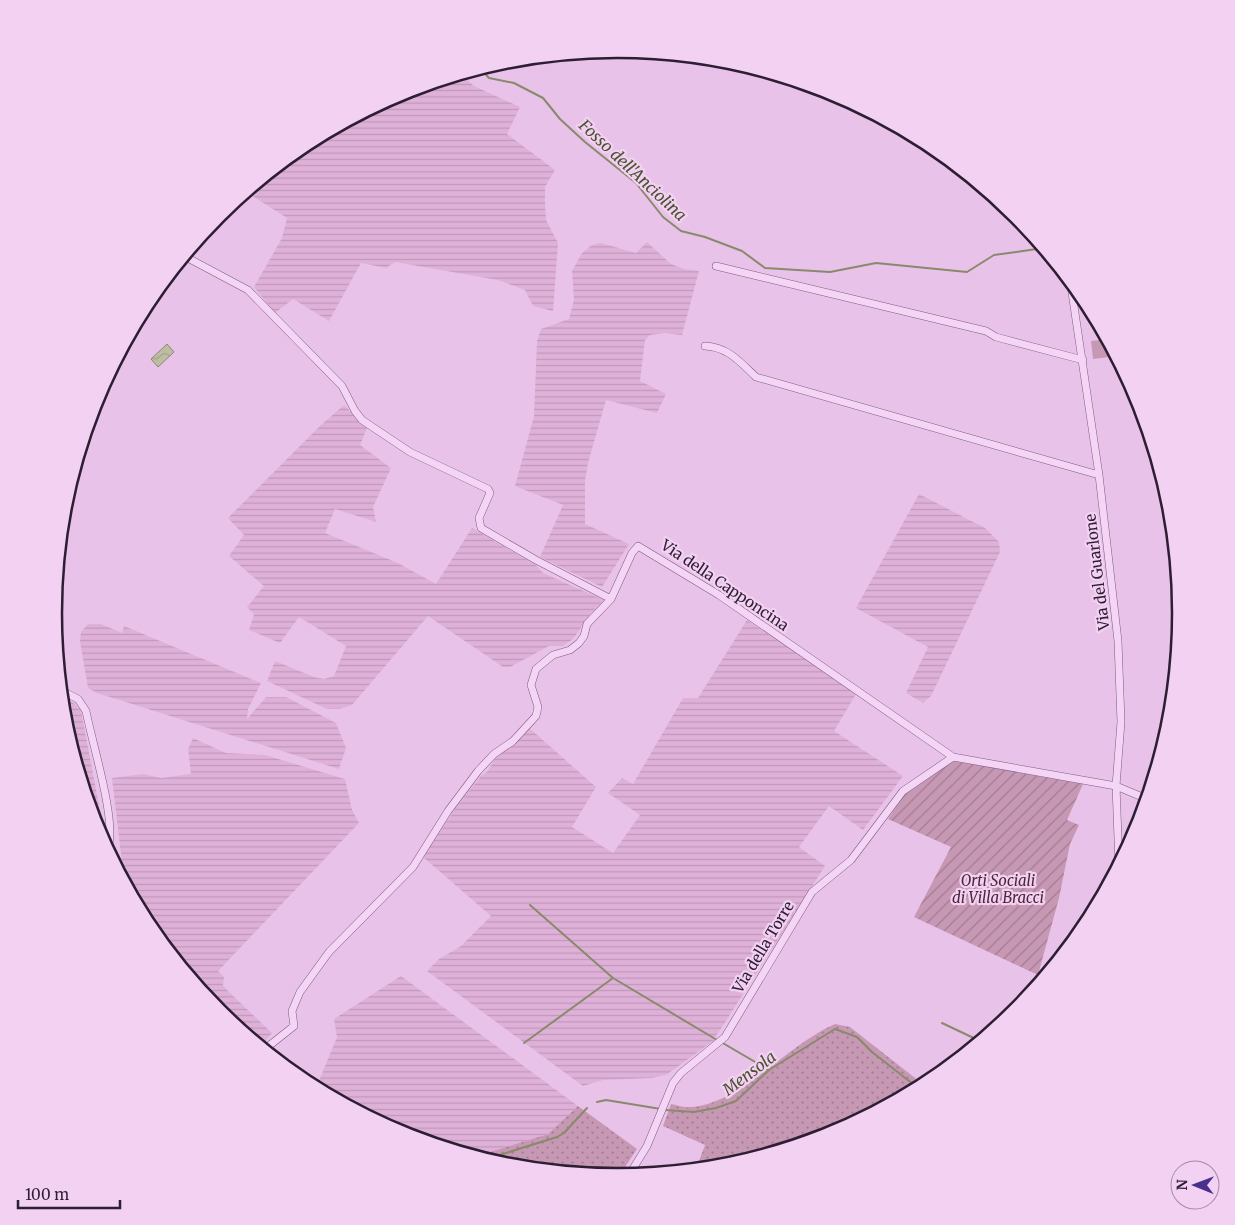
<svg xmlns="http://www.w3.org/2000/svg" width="1235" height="1225" font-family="Merriweather,serif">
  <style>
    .farmland { fill: url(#farmland-rules) }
    .grass { fill: url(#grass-dots) }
    .garden { fill: url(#garden-furrows) }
    .pitch { fill: #c798b4 }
    .water { fill: url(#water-waves); stroke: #898a6c }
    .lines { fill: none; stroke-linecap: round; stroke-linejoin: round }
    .stream { stroke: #898a6c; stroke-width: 2 }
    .minor-casing { stroke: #7b5b82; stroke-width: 8 }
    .minor { stroke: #f5d5f5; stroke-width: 7 }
    .labels { text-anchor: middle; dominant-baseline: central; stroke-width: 4.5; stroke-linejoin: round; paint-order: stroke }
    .street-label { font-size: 15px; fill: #2e1e33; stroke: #f2d1f2 }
    .park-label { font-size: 15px; font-style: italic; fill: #4e2639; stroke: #f2d1f2 }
    .water-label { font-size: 16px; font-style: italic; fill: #4a522e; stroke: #f2d1f2 }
    .rim { fill: none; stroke: #2e1e33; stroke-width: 2.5 }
  </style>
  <defs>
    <pattern id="farmland-rules" width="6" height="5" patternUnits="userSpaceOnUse" patternTransform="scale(1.25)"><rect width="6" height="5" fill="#dfb1d9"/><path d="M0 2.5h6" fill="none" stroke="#c098bb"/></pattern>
    <pattern id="grass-dots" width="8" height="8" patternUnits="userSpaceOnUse" patternTransform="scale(1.25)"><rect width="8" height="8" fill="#c798b4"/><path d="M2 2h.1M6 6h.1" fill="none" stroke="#a27b93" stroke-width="1.8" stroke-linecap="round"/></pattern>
    <pattern id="garden-furrows" width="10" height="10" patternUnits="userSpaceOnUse" patternTransform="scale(1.25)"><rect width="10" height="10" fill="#c798b4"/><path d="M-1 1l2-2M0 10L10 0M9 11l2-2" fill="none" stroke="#a27b93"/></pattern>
    <pattern id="water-waves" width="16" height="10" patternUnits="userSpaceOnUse" patternTransform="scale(1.25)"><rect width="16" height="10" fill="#bdbda4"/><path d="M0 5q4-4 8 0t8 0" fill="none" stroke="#a3a28e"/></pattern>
  </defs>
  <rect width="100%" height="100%" fill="#e9c2ea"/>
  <path class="farmland" d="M460 74 474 86 520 107 507 134 555 170 545 187V202L546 220 558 243 553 311 533 306 525 290 498 280 395 262 386 268 361 263 329 321 293 299 275 313 254 287 282 238 287 218 246 192 305 144 402 92 428 84 436 88 439 83 437 81Z
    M647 242 671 264 684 269 699 271 682 335 664 333 650 335 645 340 640 381 666 394 657 413 606 400 588 463 585 481V524L629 544 602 587 540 557 563 505 515 486 534 416 537 341 541 329 569 319 574 300 572 271 582 253 592 245 601 243 636 253Z
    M344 405 367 428 360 445 391 468 373 507 376 522 335 509 325 533 398 563 436 584 472 528 536 565 543 573 604 600 591 613 573 639 563 646H549L510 667H503L428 616 352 705 340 709H327L267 681 275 661 314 677 324 679 334 676 346 646 299 617 280 643 249 630 254 614 247 607 264 586 229 556 244 535 228 518 321 425Z
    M919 494 985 528 999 542 1000 552 931 696 923 703 906 693 928 647 856 608Z
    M747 620 856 694 834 731 903 776 863 830 829 806 799 847 825 866 713 1041 666 1075 652 1078 603 1080 583 1086 427 971 439 959 461 946 491 916 423 857 457 806 481 776 488 771 494 760 527 726 596 787 572 827 613 853 640 815 608 793 622 778 633 784 683 698H698Z
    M88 624H101L122 633 124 626 261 683 248 709 247 719 266 697H286L336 723 346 748 339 769 97 693 88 688 80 641 81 632Z
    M62 699 74 703 81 711 103 826V840L97 828 65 722Z
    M193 738 226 753 265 755 345 779 352 810 359 823 218 971 224 977 223 985 228 991 272 1033 261 1046 219 1011 149 925 124 879 112 778 143 774 161 778 191 774 188 749Z
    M401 976 578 1106 548 1134 477 1156 401 1133 316 1088 337 1037 334 1019Z"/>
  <path class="grass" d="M835 1024 850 1027 924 1085 833 1133 727 1165 696 1169 705 1145 663 1126 671 1104C677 1105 684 1108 690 1107 739 1105 788 1044 835 1024Z
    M578 1106 637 1149 619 1176 507 1165 477 1156 548 1134Z"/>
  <path class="garden" d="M954 761 1083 784 1067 820 1079 825 1070 844 1059 898 1038 975 914 917 951 847 888 819 907 791Z"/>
  <path class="pitch" d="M1108 339 1117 356 1093 359 1091 341Z"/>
  <path class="water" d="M167 344 174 352 158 367 151 359Z"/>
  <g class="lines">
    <path class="stream" d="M480 68 489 78 514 83 543 98 560 119 585 142 636 183 663 217 681 231 705 237 742 251 765 268 830 272 876 263 967 272 994 255 1044 248
      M530 905 613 978 717 1040
      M942 1023 980 1041
      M721 1042 769 1070
      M524 1043 613 978
      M597 1102 606 1100 661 1109
      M665 1110 694 1112 716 1108 736 1101 769 1070 835 1029 857 1037 872 1052 918 1088
      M756 1151 760 1155
      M487 1159 557 1137 564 1133 587 1108"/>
    <defs>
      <path id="minor" d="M184 256 248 290 342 386 355 411 362 420 410 452 488 489 490 493 479 518 481 528 536 560 611 599
        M716 266 986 331 996 337 1083 360
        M1070 279 1099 475 1118 641 1121 722 1116 786 1119 864
        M705 346C728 347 740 362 756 377L1099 475
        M62 691 78 699 86 711C92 743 117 821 108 848
        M265 1049 294 1026 292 1011 300 992 329 952 413 867 448 811 478 771 494 754 513 741 536 716 538 707 531 685 536 669 553 655 570 650 579 643 584 636 587 624 611 599 632 553 638 546 719 595 953 757 1116 786 1147 799
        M629 1175 647 1146 673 1083 681 1073 725 1037 812 892 851 860 903 791 953 757"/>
    </defs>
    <use href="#minor" class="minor-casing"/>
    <use href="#minor" class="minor"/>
  </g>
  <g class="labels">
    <g class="street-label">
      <text transform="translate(1097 572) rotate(-97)">Via del Guarlone</text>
      <text transform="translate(725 585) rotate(34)">Via della Capponcina</text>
      <text transform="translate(763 947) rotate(-59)">Via della Torre</text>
    </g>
    <g class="park-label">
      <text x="998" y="880">Orti Sociali<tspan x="998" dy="17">di Villa Bracci</tspan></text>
    </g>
    <g class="water-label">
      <text transform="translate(633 170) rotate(43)">Fosso dell'Anciolina</text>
      <text transform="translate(749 1073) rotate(-37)">Mensola</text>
    </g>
  </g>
  <path d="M0 0H1235V1225H0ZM62 613a555 555 0 1 1 1110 0a555 555 0 1 1-1110 0Z" fill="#f2d1f2" fill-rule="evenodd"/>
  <path class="rim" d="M62 613a555 555 0 1 1 1110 0a555 555 0 1 1-1110 0Z"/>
  <g transform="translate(1195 1185) rotate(271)"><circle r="24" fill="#f2d1f2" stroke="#a489a6"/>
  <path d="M0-4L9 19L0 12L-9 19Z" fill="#4a308c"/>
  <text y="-8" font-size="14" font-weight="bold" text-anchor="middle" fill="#2e1e33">N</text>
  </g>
  <path d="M18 1200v8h102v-8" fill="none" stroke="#2e1e33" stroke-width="2.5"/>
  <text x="25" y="1200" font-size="15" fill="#2e1e33" stroke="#f2d1f2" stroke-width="4" paint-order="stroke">100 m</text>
</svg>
